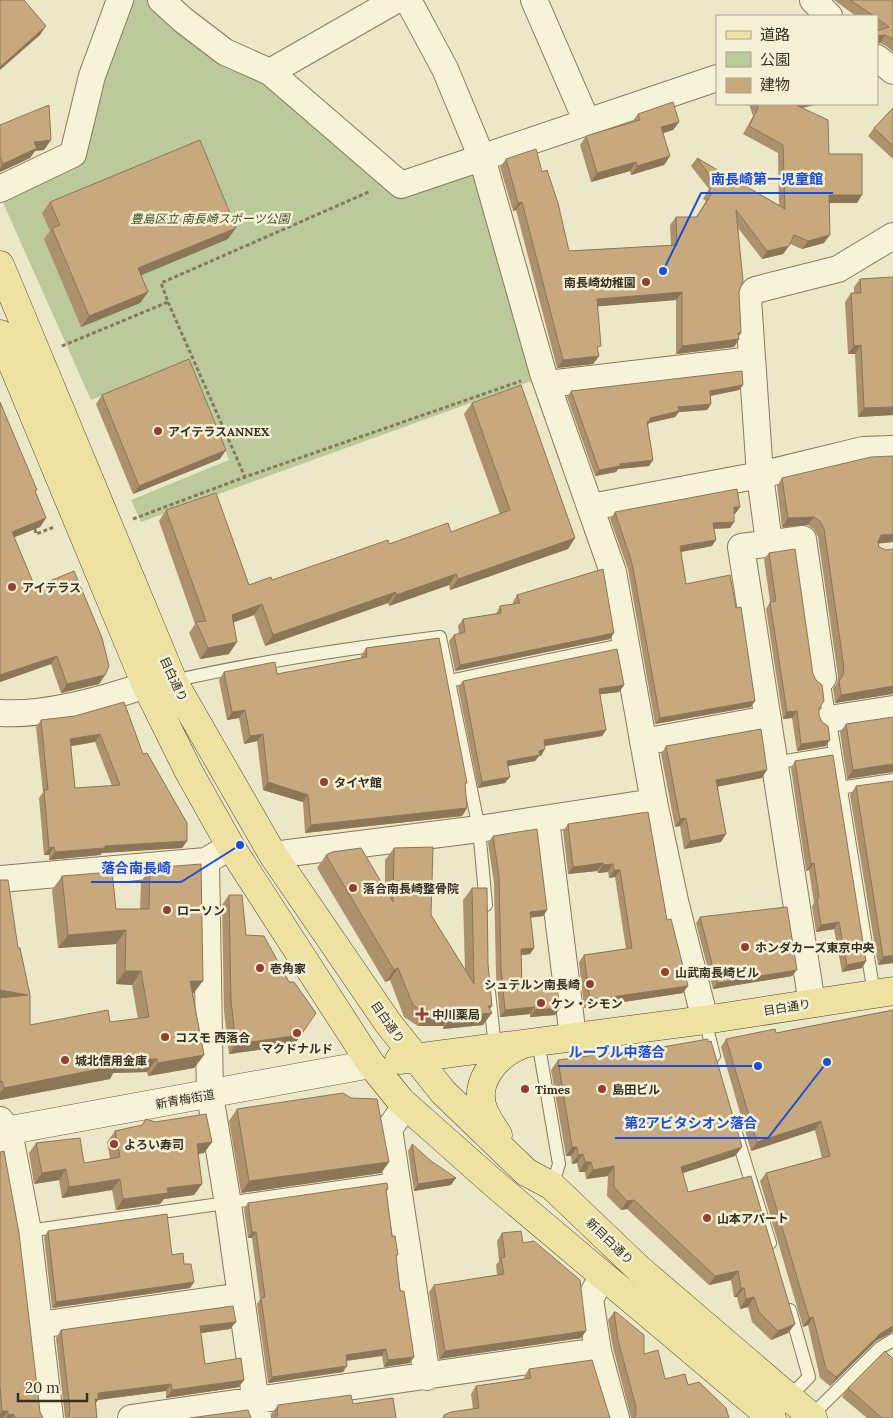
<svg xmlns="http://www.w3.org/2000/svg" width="893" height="1418" font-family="Lora,'Noto Sans JP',serif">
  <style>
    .green { fill: #bcca9b }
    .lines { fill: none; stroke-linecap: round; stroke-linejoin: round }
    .service-casing { stroke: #867a5d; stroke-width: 14 }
    .minor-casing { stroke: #867a5d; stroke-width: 28 }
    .secondary-casing { stroke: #685b40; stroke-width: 29 }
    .primary-casing { stroke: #554731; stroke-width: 29 }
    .path { stroke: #867a5d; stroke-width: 3; stroke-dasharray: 4 2.5; stroke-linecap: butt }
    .service { stroke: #f7f3d9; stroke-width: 12 }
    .minor { stroke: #f7f3d9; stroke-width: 26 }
    .secondary { stroke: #f7f3d9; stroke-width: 28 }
    .primary { stroke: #ede2a1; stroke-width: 28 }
    .wall { fill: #ac916c; fill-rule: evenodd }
    .shaded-wall { fill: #8c7658 }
    .building { fill: #c8a97e; stroke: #8c7658; fill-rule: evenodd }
    .poi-dot { fill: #924030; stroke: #f4f0d6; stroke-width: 2 }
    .labels { text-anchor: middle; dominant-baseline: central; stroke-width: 5; stroke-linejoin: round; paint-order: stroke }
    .park-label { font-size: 12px; font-style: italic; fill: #415328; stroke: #f4f0d6 }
    .poi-label { font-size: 12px; font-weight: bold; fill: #372f20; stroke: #f4f0d6; text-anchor: start }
    .street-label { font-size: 12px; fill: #372f20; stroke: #f4f0d6 }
    .leader { fill: none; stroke: #1d4ed8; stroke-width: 2 }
    .callout-dot { fill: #1d4ed8; stroke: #f4f0d6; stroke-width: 2 }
    .callout-label { font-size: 14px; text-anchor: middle; font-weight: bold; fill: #1d4ed8; stroke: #f4f0d6; stroke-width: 5; stroke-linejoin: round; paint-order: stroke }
  </style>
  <rect width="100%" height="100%" fill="#ece7c6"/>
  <path class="green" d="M128 0H153L278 84 397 191 468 171 477 175 537 379 141 522 131 500 229 460 187 360 91 400 0 196 79 157Z"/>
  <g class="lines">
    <defs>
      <path id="service" d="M823 678 874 994
        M173 681C261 661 350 648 440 637L479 829 486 905
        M449 681 626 644
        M774 763 834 753
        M839 788 893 780
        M489 992 495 1047
        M705 1020 714 1056
        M538 1041 559 1164 552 1186
        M736 1133 770 1243
        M28 1231 396 1179
        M788 1398 809 1377 790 1310
        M811 1416 880 1348 893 1340"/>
      <path id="minor" d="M161 0 183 20 225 52 270 72 401 185 717 78
        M408 0 445 69 482 158 543 373 613 572 654 802 675 901 705 1020
        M534 0 587 122
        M813 0 829 16
        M877 58 893 71
        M270 72 396 0
        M0 189 73 154 92 76 120 0
        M548 384 752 360
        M591 507 760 475 863 450 893 449
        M769 543 760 475 748 299 755 290 838 269 893 236
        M0 713C46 716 102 700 146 685
        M829 719 893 709
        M643 742 768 719
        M546 820 573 1037
        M273 855 479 829 654 802
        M206 861 210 1095 228 1204 258 1418
        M0 879 206 861 221 852
        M812 1004 741 547 803 539 823 678
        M406 1105 389 1129 427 1377
        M0 1120 9 1131 28 1231 50 1418
        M603 1275 590 1299 598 1351 616 1418
        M39 1325 241 1296
        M131 1418 598 1351"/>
      <path id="secondary" d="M0 1132 371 1064"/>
      <path id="primary" d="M0 265 173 681 273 855 388 1023 443 1092 526 1172 552 1186 639 1269 813 1418
        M0 334 146 685 189 772 231 847 371 1064 401 1101 498 1187 772 1418
        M399 1060 705 1020 893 991
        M498 1135C493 1127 487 1119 484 1111 472 1083 496 1055 521 1045"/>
    </defs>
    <use href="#service" class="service-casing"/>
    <use href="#minor" class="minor-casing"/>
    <use href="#secondary" class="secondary-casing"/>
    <use href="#primary" class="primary-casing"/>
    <path class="path" d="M168 302 245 477
      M62 346 168 302 161 283 371 191
      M133 519 245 477 521 381
      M35 529 36 534 54 527"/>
    <use href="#service" class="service"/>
    <use href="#minor" class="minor"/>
    <use href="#secondary" class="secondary"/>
    <use href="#primary" class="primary"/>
  </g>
  <path class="wall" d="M834 0H893V52L886 46 880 43 877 44V31H878L877 30V16H856Z
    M749 104H819L802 108 857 203H830L824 243 802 249 790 244 783 254 762 259 738 228 739 339 734 347 676 354V300L597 306 598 351 599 356 593 364 557 368 516 210 513 211 500 167 506 159 542 172 569 251 671 245 670 225 676 217H696L706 201 703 199 709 189 691 166 697 158 779 205 778 153 743 134 753 116Z
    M893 108V159L868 136 874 128Z
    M638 114 679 122 673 130 663 133 670 156 664 165 631 175 630 171 591 182 580 145 586 136 632 122Z
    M0 125 44 150 35 151 30 158 0 172Z
    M50 202 228 239 141 275 148 292 140 303 81 327 44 239 50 231 42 213Z
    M893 277V415L858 417 855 354H848L845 302 851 293H854V287L860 279Z
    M743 385 739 390 710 396 711 404 707 410 679 412 675 417 649 423 648 425 653 460 649 466 618 469 616 472 595 476 567 397 571 391Z
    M102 395 220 459 133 494 96 404Z
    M0 402 46 518 40 527 14 537 35 587 105 675 99 684 61 693 51 664 0 682Z
    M472 403 575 538 568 549 450 590 449 585 389 606 388 603 265 646 254 615 233 622 229 654 200 659 189 633 195 624 159 521 166 510 249 585 272 580 389 544 451 532 500 514 464 414Z
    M782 478 893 542 878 543 891 694 835 703 833 689 837 683 838 676 818 537 814 529 808 525 782 527 777 486Z
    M740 507 735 514H734V522L730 528 714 529 712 546 681 552 686 584 751 707 655 724 628 569 610 519 615 512Z
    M769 553 813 674 819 708V715L826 746 797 751 792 718 783 719 766 609 770 602 764 559Z
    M517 595 614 633 610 639 455 671 449 641 454 635 459 633 458 626 463 619 496 614 500 606 513 604V602Z
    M366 648 465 786 467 808 462 816 305 833 303 802 263 790 257 741 244 744 239 718 227 720 219 680 224 672 277 674 361 658V656Z
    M463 681 624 685 619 692 600 694 606 730 602 736 545 746 541 756H539L535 761 508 766 505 783 478 788 458 687Z
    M75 716 143 754 187 841 182 848 102 853 100 855 49 860V855H44L39 798 43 792 36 727 41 720ZM95 742 112 786 75 788 71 746Z
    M846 724 892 772 847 779 840 732Z
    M666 746 762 778 718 786 721 842 684 849 680 826 675 827 661 754Z
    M795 761 866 961 862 968 842 972 834 929 816 932 812 906 814 903 809 870 806 871 791 768Z
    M856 786 893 963 878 965 850 795Z
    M648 812 667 920 683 993 584 1008 579 962 584 955 626 949 615 877 609 878 608 872 598 873 597 871 568 874 563 831 568 824Z
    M493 836 547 910 543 916 530 918 534 948 530 954 521 955 522 985 560 1008 555 1015 530 1017V1014L500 1017 496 976 494 883 488 843Z
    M394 848 431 915 465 969 463 900 472 888 490 1010 483 1025 443 1029V1026H418L404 1017 390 980 385 982 317 868 326 855 385 888V860Z
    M150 868 193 994 204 1055 194 1068 148 1076 147 1072 113 1073 110 1079 0 1100V880L30 1025 110 1022 138 1019 132 985 116 984V944L58 948 52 890 62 876 116 909H140L141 882Z
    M229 895 246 935 294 1045 229 1054 224 1011 222 905Z
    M700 917 792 976 713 989 696 923Z
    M893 1010V1332L876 1341 830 1386 820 1378 808 1325 803 1327 760 1181 766 1173 822 1158 815 1130 751 1151 721 1047 726 1039 776 1033Z
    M618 1055 742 1147 735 1156 683 1173 688 1192 795 1324 788 1333 771 1340 752 1322 748 1307 740 1309 737 1297H734L731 1280 709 1285 627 1209 621 1210 607 1196 608 1176 586 1179 585 1172H579L577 1163 572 1164 571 1156H566L551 1070 558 1060Z
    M237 1109 389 1162 381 1173 241 1193 229 1121Z
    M146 1119 212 1142 204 1153 198 1154 202 1184 194 1195 164 1199 160 1204 116 1210 112 1190 62 1198 59 1180 34 1184 29 1153 36 1143 84 1163 110 1159 107 1142 115 1131 141 1126Z
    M412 1144 451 1185 414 1191 408 1151Z
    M0 1152 40 1412 43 1418H0Z
    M388 1189 386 1192 396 1258 410 1363 384 1367 382 1356 347 1361 343 1372 268 1383 257 1304 260 1299 252 1238H248L244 1209 248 1203Z
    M48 1231 172 1255 184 1264 194 1282 190 1288 52 1308 44 1237Z
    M502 1233 523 1243 586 1331 581 1338 439 1359 429 1292 434 1285 497 1275 496 1265 499 1261 497 1241Z
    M614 1312 644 1354 665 1379 688 1385 729 1418H631L630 1414 613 1348 608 1320Z
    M236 1322 230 1329 201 1333 205 1364 239 1387 166 1398V1391L98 1400 96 1403 97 1418H65L56 1338 61 1330Z
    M529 1369 610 1418H442L444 1415 473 1409 471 1394 476 1386 525 1379 524 1377Z
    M848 1388 893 1418H867L842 1397Z
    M353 1404 396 1418H272V1413L278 1405Z"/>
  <path class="shaded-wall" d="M46 26 40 35 0 70V67Z
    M885 35 880 43 877 44V36Z
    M792 104H819L787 111Z
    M679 122 673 130 655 136 661 127Z
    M51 140 44 150 35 151 30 158 0 172V169L3 164 34 142Z
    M670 156 664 165 631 175 637 166Z
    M636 162 630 171 591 182 597 173Z
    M829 195H862L857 203H824Z
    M522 202 516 210 513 211 518 203Z
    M236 228 228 239 130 280 138 268Z
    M830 235 824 243 802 249 808 241Z
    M789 246 783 254 762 259 767 251Z
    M148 292 140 303 81 327 89 316Z
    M682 292 676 300 591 307 597 299Z
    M738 333H741L737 339H739L734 347 676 354 682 346Z
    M861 345 855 354H848L854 346Z
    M599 356 593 364 557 368 563 360Z
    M743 385 739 390 705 397 710 391Z
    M711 404 707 410 679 412 675 417 649 423 646 427 643 428 650 418 678 407Z
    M893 407V415L858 417 864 408Z
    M226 450 220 459 133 494 139 486Z
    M653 460 649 466 618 469 616 472 595 476 599 470 620 464Z
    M734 507H740L735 514H730Z
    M814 517 808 525 782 527 788 518Z
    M46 518 40 527 5 541 12 532Z
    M734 522 730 528 708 529 713 523Z
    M893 534V542L875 544 881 535Z
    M575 538 568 549 450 590 458 579Z
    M716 540 712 546 675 553 680 546Z
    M456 574 449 585 389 606 396 595Z
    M396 592 388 603 265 646 273 635Z
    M262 604 254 615 224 626 232 615Z
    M614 633 610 639 455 671 460 665Z
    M237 642 229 654 200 659 208 648Z
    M57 656 51 664 0 682V675Z
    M105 675 99 684 61 693 67 684Z
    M624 685 619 692 595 695 599 689Z
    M893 686V694L835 703 841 695Z
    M755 701 751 707 655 724 660 718Z
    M245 710 239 718 227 720 232 712Z
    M797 711 792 718 783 719 787 712Z
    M606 730 602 736 539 747 544 740Z
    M100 734 95 742 65 747 70 739Z
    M263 734 257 741 244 744 250 736Z
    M830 740 826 746 797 751 801 744Z
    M545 749 541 756H539L535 761 503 767 507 761 539 751Z
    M893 764V772L847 779 853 770Z
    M767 770 762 778 711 788 716 780Z
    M510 777 505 783 478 788 482 782Z
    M268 782 308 795 303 802 263 790Z
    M467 808 462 816 305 833 311 825Z
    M686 818 680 826 675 827 680 819Z
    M726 834 721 842 684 849 690 841Z
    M187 841 182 848 102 853 100 855 49 860 55 852 105 846Z
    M54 847 49 855H44L49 848Z
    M603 863 597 871 568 874 573 867Z
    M814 863 809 870 806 871 811 864Z
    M613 864 608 872 598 873 603 865Z
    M614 870H620L615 877 609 878Z
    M547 910 543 916 525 918 530 912Z
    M839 922 834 929 816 932 821 925Z
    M126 930 116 944 58 948 68 935Z
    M534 948 530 954 516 956 521 949Z
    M893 955V963L878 965 883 957Z
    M866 961 862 968 842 972 847 965Z
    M398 968 390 980 385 982 394 970Z
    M797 970 792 976 713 989 717 983Z
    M125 971H141L132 985 116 984Z
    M190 981H203L193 994 181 995Z
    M688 986 683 993 584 1008 590 1000Z
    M0 990 28 995 0 1005Z
    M488 1006H492L487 1013H492L483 1025 443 1029 452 1016Z
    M534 1007 530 1014 500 1017 505 1010Z
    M560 1008 555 1015 530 1017 535 1010Z
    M427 1014H452L443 1026H418Z
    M301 1035 294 1045 229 1054 236 1044Z
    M204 1055 194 1068 148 1076 158 1063Z
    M157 1059 147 1072 113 1073 110 1079 0 1100V1093L4 1088 118 1060Z
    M821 1121 815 1130 751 1151 757 1142Z
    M212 1142 204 1153 189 1155 197 1144Z
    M572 1147H577L571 1156H566Z
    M742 1147 735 1156 674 1176 681 1167Z
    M583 1154 577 1163 572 1164 578 1155Z
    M389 1162 381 1173 241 1193 249 1181Z
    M585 1162H591L585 1172H579Z
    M614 1166 608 1176 586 1179 593 1170Z
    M66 1169 59 1180 34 1184 42 1173Z
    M456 1178 451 1185 414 1191 418 1184Z
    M120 1179 112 1190 62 1198 69 1187Z
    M202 1184 194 1195 164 1199 160 1204 116 1210 123 1199 167 1188Z
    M634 1200 627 1209 621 1210 627 1201Z
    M252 1232H256L252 1238H248Z
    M738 1271 731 1280 709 1285 715 1276Z
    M194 1282 190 1288 52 1308 56 1302Z
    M741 1288H744L737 1297H734Z
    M754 1297 748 1307 740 1309 746 1299Z
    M813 1317 808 1325 803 1327 809 1318Z
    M236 1322 230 1329 195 1334 200 1326Z
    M795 1324 788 1333 771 1340 778 1331Z
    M893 1326 892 1332 876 1341 830 1386 836 1377 881 1333Z
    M586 1331 581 1338 439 1359 445 1351Z
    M386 1349 382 1356 342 1361 346 1355Z
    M414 1357 410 1363 384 1367 388 1360Z
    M347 1366 343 1372 268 1383 272 1377Z
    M244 1380 239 1387 166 1398 172 1390Z
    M171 1384 166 1391 98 1400 93 1406 98 1393Z
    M2 1411H8L3 1418H0V1414Z
    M14 1414 12 1418H6L8 1415Z"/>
  <path class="building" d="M0 0H24L46 26 0 67Z
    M850 0H893V39L885 35 877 36V31L889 27 877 18V16H874Z
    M673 102 679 122 661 127 670 156 637 166 636 162 597 173 586 136 640 120 638 114Z
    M757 104H794L828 120 829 154H862V195H829L830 235 808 241 794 235 789 246 767 251 736 210 743 281 739 292 741 333H738L739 339 682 346V292L597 299 601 346 597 347 599 356 563 360 522 202 518 203 506 159 536 149 542 172 547 170 558 203 569 251 677 245 676 217H697L712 193 709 191 714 181 697 158 785 209 783 145 749 126 758 108Z
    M49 105 51 140 34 142 37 148 3 164 0 156V125Z
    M893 108V146L874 128Z
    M200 140 236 228 138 268 148 292 89 316 52 228 60 225 50 202Z
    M893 277V407L864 408 861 345 854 346 851 293H861L860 279Z
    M189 359 226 450 139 486 102 395Z
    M742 371 743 385 710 391 711 404 678 407 679 411 650 418V421L647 422 653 460 620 464V466L599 470 571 391Z
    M521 385 575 538 458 579 456 574 396 595V592L273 635 262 604 232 615 237 642 208 648 196 622 206 621 166 510 216 493 249 585 271 577 272 580 388 540 389 544 448 523 451 532 510 510 472 403Z
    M0 402 37 490 35 491 46 518 12 532 35 587 74 571 102 638 109 666 105 675 67 684 57 656 0 675Z
    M893 456V534L881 535 878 542 879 547 886 550 893 549V686L841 695 839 681 843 675 844 668 824 529 820 521 814 517 788 518 782 478 871 457Z
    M737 489 740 507H734V522L713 523 716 540 680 546 686 584 730 575 736 608 741 607 755 701 660 718 632 563 615 512Z
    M795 549 813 674 816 680 822 685 824 701 819 708V715L822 722 828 726 830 740 801 744 797 711 787 712 770 602 776 601 769 553Z
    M603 569 614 633 460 665 454 635 465 632 463 619 501 613 500 606 520 603 517 595Z
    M439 638 467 783H465L467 808 311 825 308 795 268 782 263 734 250 736 245 710 232 712 224 672 275 662 277 674 367 657 366 648Z
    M617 649 624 685 599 689 606 730 544 740 545 749 539 751 540 755 507 761 510 777 482 782 463 681Z
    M124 702 143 754 147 753 187 823V841L105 846V848L55 852 54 847 49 848 47 827 44 790H48L41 720 75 716ZM100 734 120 785 75 788 70 739Z
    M893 717V764L853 770 846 724Z
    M761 729 767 770 716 780 726 834 690 841 686 818 680 819 666 746Z
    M833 755 866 961 847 965 839 922 821 925 817 899 819 898 814 863 811 864 795 761Z
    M893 781V955L883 957 856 786Z
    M648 812 667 920 671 919 688 986 590 1000 584 955 632 948 620 870H614L613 864 603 865V863L573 867 568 824Z
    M537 829 547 910 530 912 534 948 521 949 522 985 556 980 560 1008 535 1010 534 1007 505 1010 501 969 499 876 493 836Z
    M433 847 431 915 474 984 472 888H487L488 964 492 1006H488L492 1013 452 1016V1014H427L413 1005 398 968 394 970 326 855 332 852 361 848 393 902 394 848Z
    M201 864 203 981H190L204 1055 158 1063 157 1059 118 1060 119 1065 4 1088 2 1081 0 1082V998L28 995 0 990V880H8L18 948H20L30 995V1025L108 1010 110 1022 149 1017 141 971H125L126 930 68 935 62 876 112 872 116 909H149L150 868Z
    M229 895H242L246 935 264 936 289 982H294L316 1013 301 1035 236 1044 231 1001Z
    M787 907 797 970 717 983 700 917Z
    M893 1010V1326L881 1333 836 1377 826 1369 813 1317 809 1318 766 1173 830 1156 821 1121 757 1142 726 1039 775 1029 776 1033Z
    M708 1039V1042L711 1041 742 1147 681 1167 688 1192 751 1176 795 1324 778 1331 759 1312 754 1297 746 1299 744 1288H741L738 1271 715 1276 634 1200 627 1201 614 1187V1166L593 1170 591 1162H585L583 1154 578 1155 577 1147H572L558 1060 618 1052V1055Z
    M343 1093 351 1098 377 1099 389 1162 249 1181 237 1109Z
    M206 1114 212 1142 197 1144 202 1184 167 1188 168 1193 123 1199 120 1179 69 1187 66 1169 42 1173 36 1143 80 1138 84 1163 120 1157 115 1131 142 1125 146 1119 155 1122Z
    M412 1144 431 1161 456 1178 418 1184Z
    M4 1151 19 1233 40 1412 43 1418H15L14 1414 8 1415V1411H2L0 1387V1152Z
    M387 1183 388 1189H386L392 1236H395L398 1255H396L400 1291H404L414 1357 388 1360 386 1349 346 1355 347 1366 272 1377 261 1298 265 1297 256 1232H252L248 1203Z
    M167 1214 172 1255 183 1253 184 1264H191L194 1282 56 1302 48 1231Z
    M521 1231 523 1243 534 1241 580 1280 586 1331 445 1351 434 1285 504 1274 501 1258 505 1257 502 1233Z
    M233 1306 236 1322 200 1326 205 1364 241 1358 244 1380 172 1390 171 1384 98 1393V1399H95L97 1418H68L69 1417 70 1409 61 1330Z
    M614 1312H616L644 1335V1354L658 1350 665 1379 685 1374 688 1385 699 1382 726 1408 729 1418H634L636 1414V1407L618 1340Z
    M885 1351 893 1359V1418H882L848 1388Z
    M592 1360 610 1418H445L444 1415 451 1412 479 1408 476 1386 531 1378 529 1369Z
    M351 1395 353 1404 393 1398 396 1418H276L277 1417 278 1405Z
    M248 1410 251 1418H190Z"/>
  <g class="poi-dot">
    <circle cx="646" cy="282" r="5"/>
    <circle cx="158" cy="431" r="5"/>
    <circle cx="12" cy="587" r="5"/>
    <circle cx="324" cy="782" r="5"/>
    <circle cx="353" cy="888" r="5"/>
    <circle cx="167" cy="910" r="5"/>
    <circle cx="745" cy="947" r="5"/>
    <circle cx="260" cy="968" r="5"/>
    <circle cx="665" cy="972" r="5"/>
    <circle cx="590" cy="984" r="5"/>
    <circle cx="541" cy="1003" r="5"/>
    <path d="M419.5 1006.5h5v5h5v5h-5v5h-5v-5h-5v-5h5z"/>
    <circle cx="297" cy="1033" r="5"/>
    <circle cx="165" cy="1037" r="5"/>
    <circle cx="65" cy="1060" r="5"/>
    <circle cx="525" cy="1089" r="5"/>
    <circle cx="602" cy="1089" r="5"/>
    <circle cx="114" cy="1144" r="5"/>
    <circle cx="707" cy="1218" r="5"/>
  </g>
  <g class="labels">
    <g class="park-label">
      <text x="210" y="218">豊島区立 南長崎スポーツ公園</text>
    </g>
    <g class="poi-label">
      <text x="636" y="282" text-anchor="end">南長崎幼稚園</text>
      <text x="168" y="431">アイテラスANNEX</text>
      <text x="22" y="587">アイテラス</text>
      <text x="334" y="782">タイヤ館</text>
      <text x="363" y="888">落合南長崎整骨院</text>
      <text x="177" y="910">ローソン</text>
      <text x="755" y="947">ホンダカーズ東京中央</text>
      <text x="270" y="968">壱角家</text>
      <text x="675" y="972">山武南長崎ビル</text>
      <text x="580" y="984" text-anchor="end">シュテルン南長崎</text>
      <text x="551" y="1003">ケン・シモン</text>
      <text x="432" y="1014">中川薬局</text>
      <text x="175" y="1037">コスモ 西落合</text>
      <text x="297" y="1048" text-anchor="middle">マクドナルド</text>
      <text x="75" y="1060">城北信用金庫</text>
      <text x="535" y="1089">Times</text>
      <text x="612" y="1089">島田ビル</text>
      <text x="124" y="1144">よろい寿司</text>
      <text x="717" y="1218">山本アパート</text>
    </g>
    <g class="street-label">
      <text transform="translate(174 679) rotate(65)">目白通り</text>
      <text transform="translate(787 1007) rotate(-9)">目白通り</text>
      <text transform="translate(388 1022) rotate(55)">目白通り</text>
      <text transform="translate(185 1099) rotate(-10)">新青梅街道</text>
      <text transform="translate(610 1241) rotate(44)">新目白通り</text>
    </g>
  </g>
  <path class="leader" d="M663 271L701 193H833M240 845L181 882H91M758 1066L676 1066H558M827 1062L768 1138H615"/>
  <g class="callout-dot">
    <circle cx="663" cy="271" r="5"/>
    <circle cx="240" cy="845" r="5"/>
    <circle cx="758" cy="1066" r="5"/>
    <circle cx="827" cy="1062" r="5"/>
  </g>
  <g class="callout-label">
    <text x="767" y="184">南長崎第一児童館</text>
    <text x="136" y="873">落合南長崎</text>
    <text x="617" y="1057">ルーブル中落合</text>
    <text x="691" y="1128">第2アビタシオン落合</text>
  </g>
  <rect x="716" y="15" width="162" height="90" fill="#f4f0d6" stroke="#a8a38d"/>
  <rect x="726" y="31" width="25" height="8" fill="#ede2a1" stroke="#a8a38d"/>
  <text x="760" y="40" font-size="15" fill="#372f20">道路</text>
  <rect x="726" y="52" width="25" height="15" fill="#bcca9b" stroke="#a8a38d"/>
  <text x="760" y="65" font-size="15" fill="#372f20">公園</text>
  <rect x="726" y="78" width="25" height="15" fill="#c8a97e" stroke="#a8a38d"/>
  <text x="760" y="90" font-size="15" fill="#372f20">建物</text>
  <path d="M18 1393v8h69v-8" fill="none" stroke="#372f20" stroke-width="2.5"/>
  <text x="25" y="1393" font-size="15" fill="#372f20" stroke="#f4f0d6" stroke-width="4" paint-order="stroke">20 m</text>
</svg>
